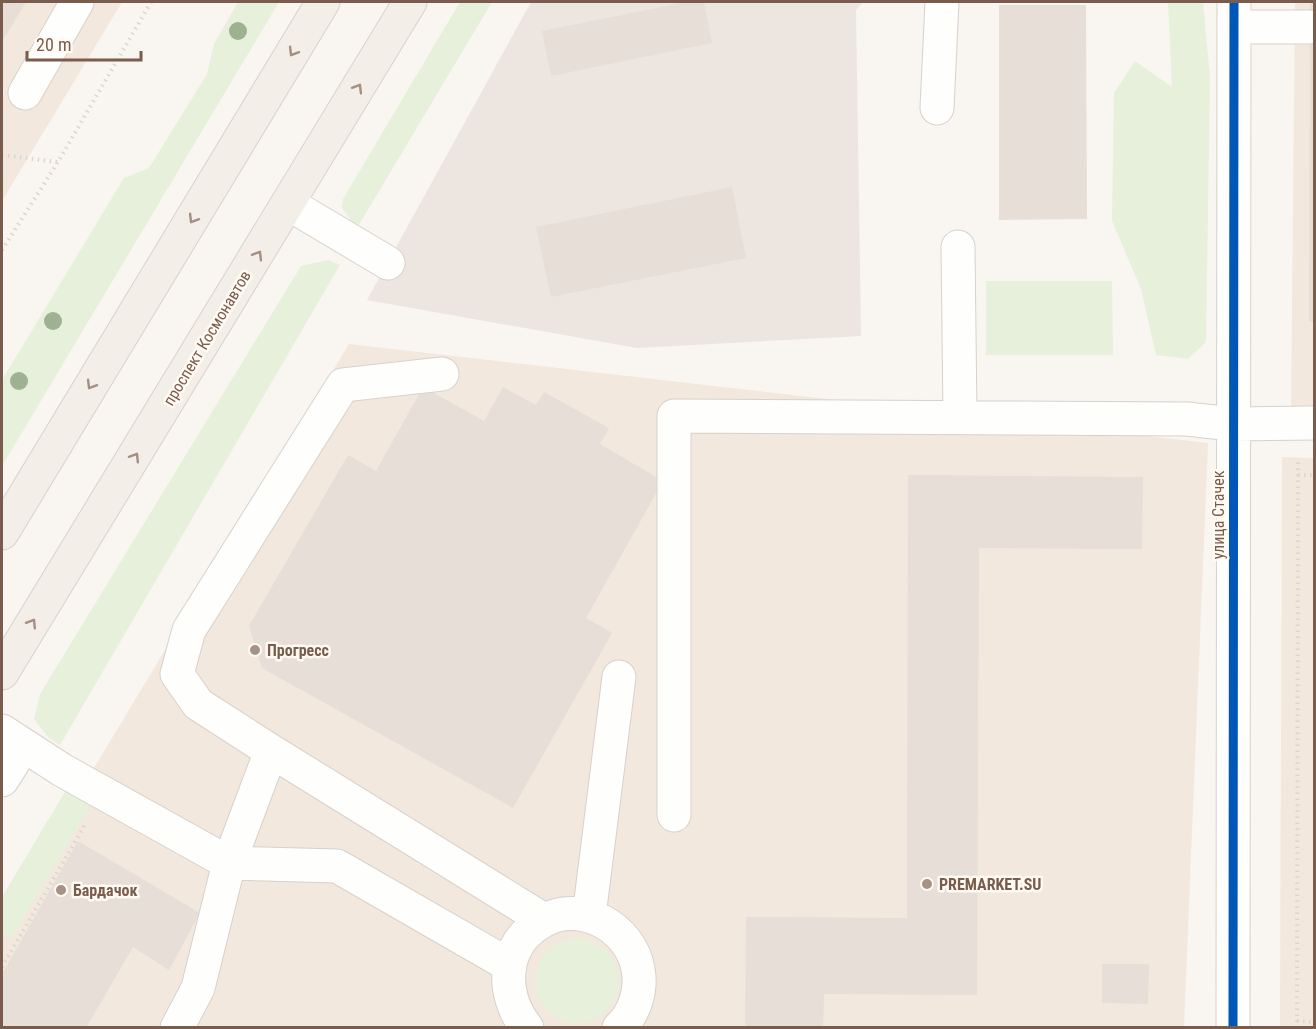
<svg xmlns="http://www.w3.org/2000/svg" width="1316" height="1029" font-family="'Roboto Condensed',sans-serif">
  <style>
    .residential { fill: #f2e8de }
    .industrial { fill: #ede5e0 }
    .green { fill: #e7f0db }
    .building { fill: #e6ded7 }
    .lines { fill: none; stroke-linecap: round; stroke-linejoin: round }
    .minor-casing { stroke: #d7d1cb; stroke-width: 35 }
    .major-casing { stroke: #dad1cc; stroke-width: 35 }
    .path { stroke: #dcd5d0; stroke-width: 4; stroke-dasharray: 1.5 4.5; stroke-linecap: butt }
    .minor { stroke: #fefefd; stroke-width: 33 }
    .major { stroke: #f3eee8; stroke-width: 33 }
    .cycleway-casing { stroke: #fffaf3; stroke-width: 13 }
    .cycleway { stroke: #0057b8; stroke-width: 9 }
    .tree { fill: #9eb190 }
    .oneway { stroke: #a48f83 }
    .poi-dot { fill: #a69286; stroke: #fffaf3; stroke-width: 2 }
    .labels { text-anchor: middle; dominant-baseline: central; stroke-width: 5; stroke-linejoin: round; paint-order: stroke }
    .street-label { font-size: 16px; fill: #7a5c4d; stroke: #fffaf3 }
    .poi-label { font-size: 16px; font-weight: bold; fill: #7a5c4d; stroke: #fffaf3; text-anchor: start }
  </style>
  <rect width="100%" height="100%" fill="#f9f5f0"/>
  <path class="residential" d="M2 2H122L2 201Z
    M1295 2H1314V411L1291 412Z
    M349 344 1208 443 1184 1027H2V921Z
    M1282 457 1314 458V1027H1280Z"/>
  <path class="industrial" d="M531 2H863L856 10 861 336 637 348 367 300Z"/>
  <path class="green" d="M238 2H279L2 466V380L124 178 149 168 207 74 214 44Z
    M460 2H492L357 228 342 208 343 199Z
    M1168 2H1203L1210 77 1206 342 1188 359 1156 355 1141 289 1112 221 1114 93 1135 61 1172 87Z
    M328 260 340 265 60 745 49 738 34 719 40 694 301 266Z
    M986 281H1112L1113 355H986Z
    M66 790 91 805 11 939 2 934V897Z
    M535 981a42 42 0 1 1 84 0a42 42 0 1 1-84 0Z"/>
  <path class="building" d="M2 2H26L2 42Z
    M686 2H704L712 43 551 76 542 31Z
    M1310 2H1314V322L1309 321Z
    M999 5H1086L1087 219 999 220Z
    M732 187 746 258 551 297 536 227Z
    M423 387 484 421 503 387 536 405 544 392 609 428 600 444 663 481 586 618 612 633 513 808 262 668 249 626 348 455 376 471Z
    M908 475 1143 477 1142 549 979 548 977 995 824 994 823 1028H745L746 917 907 918Z
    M78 841 200 913 169 970 133 947 86 1028H2V974Z
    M1102 964H1149L1148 1004 1102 1003Z"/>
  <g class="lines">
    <defs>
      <path id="minor" d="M1234 27H1309
        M25 93 77 2
        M937 108 942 2
        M289 204 388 263
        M958 247 960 417
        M2 731 62 770 229 863 337 866 509 965
        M271 751 544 920
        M2 780 23 747
        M674 815V416L1187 419 1232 424 1314 423
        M589 916 619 677
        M177 1028 198 988 229 863 271 751 198 704 177 674 189 630 343 385 442 374
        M527 1028C500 994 501 944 543 921 581 899 631 928 638 969 642 990 635 1013 619 1028
        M1233 1028 1234 2"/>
      <path id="major" d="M2 533 323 2
        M2 673 410 2"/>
    </defs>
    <use href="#minor" class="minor-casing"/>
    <use href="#major" class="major-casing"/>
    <path class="path" d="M2 155 57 162
      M2 250 58 162 151 2
      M1298 475H1314
      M2 967 86 823
      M1297 1021 1314 1022
      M1297 1028 1298 459"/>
    <use href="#minor" class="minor"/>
    <use href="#major" class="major"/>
    <defs>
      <path id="cycleway" d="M1233 1028 1234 2"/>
    </defs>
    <use href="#cycleway" class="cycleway-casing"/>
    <use href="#cycleway" class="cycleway"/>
  </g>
  <g class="tree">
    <circle cx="238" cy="31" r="9"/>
    <circle cx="53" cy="321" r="9"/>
    <circle cx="19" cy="381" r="9"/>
  </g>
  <defs><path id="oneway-chevron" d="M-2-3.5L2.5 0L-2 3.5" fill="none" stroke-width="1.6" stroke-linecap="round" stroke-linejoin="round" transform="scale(1.5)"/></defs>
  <g class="oneway">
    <use href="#oneway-chevron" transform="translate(293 52) rotate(121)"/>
    <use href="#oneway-chevron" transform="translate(358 88) rotate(-59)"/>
    <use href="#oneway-chevron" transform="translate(193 219) rotate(121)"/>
    <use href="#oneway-chevron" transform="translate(258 255) rotate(-59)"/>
    <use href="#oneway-chevron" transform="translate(91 385) rotate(121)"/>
    <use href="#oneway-chevron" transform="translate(135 457) rotate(-58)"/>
    <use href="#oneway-chevron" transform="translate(32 623) rotate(-58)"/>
  </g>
  <g class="poi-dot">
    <circle cx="255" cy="650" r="6"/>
    <circle cx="927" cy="884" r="6"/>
    <circle cx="61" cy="890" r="6"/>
  </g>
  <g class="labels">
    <g class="street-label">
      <text transform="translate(207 338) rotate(-59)">проспект Космонавтов</text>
      <text transform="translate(1218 515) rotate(-90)">улица Стачек</text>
    </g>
    <g class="poi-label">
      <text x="267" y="650">Прогресс</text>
      <text x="939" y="884">PREMARKET.SU</text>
      <text x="73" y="890">Бардачок</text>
    </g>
  </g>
  <rect width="1316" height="1029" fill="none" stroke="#7a5c4d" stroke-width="6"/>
  <path d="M27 51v9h114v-9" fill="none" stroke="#7a5c4d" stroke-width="3"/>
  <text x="36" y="51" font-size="18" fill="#7a5c4d" stroke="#fffaf3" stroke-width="4.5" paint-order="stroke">20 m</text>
</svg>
